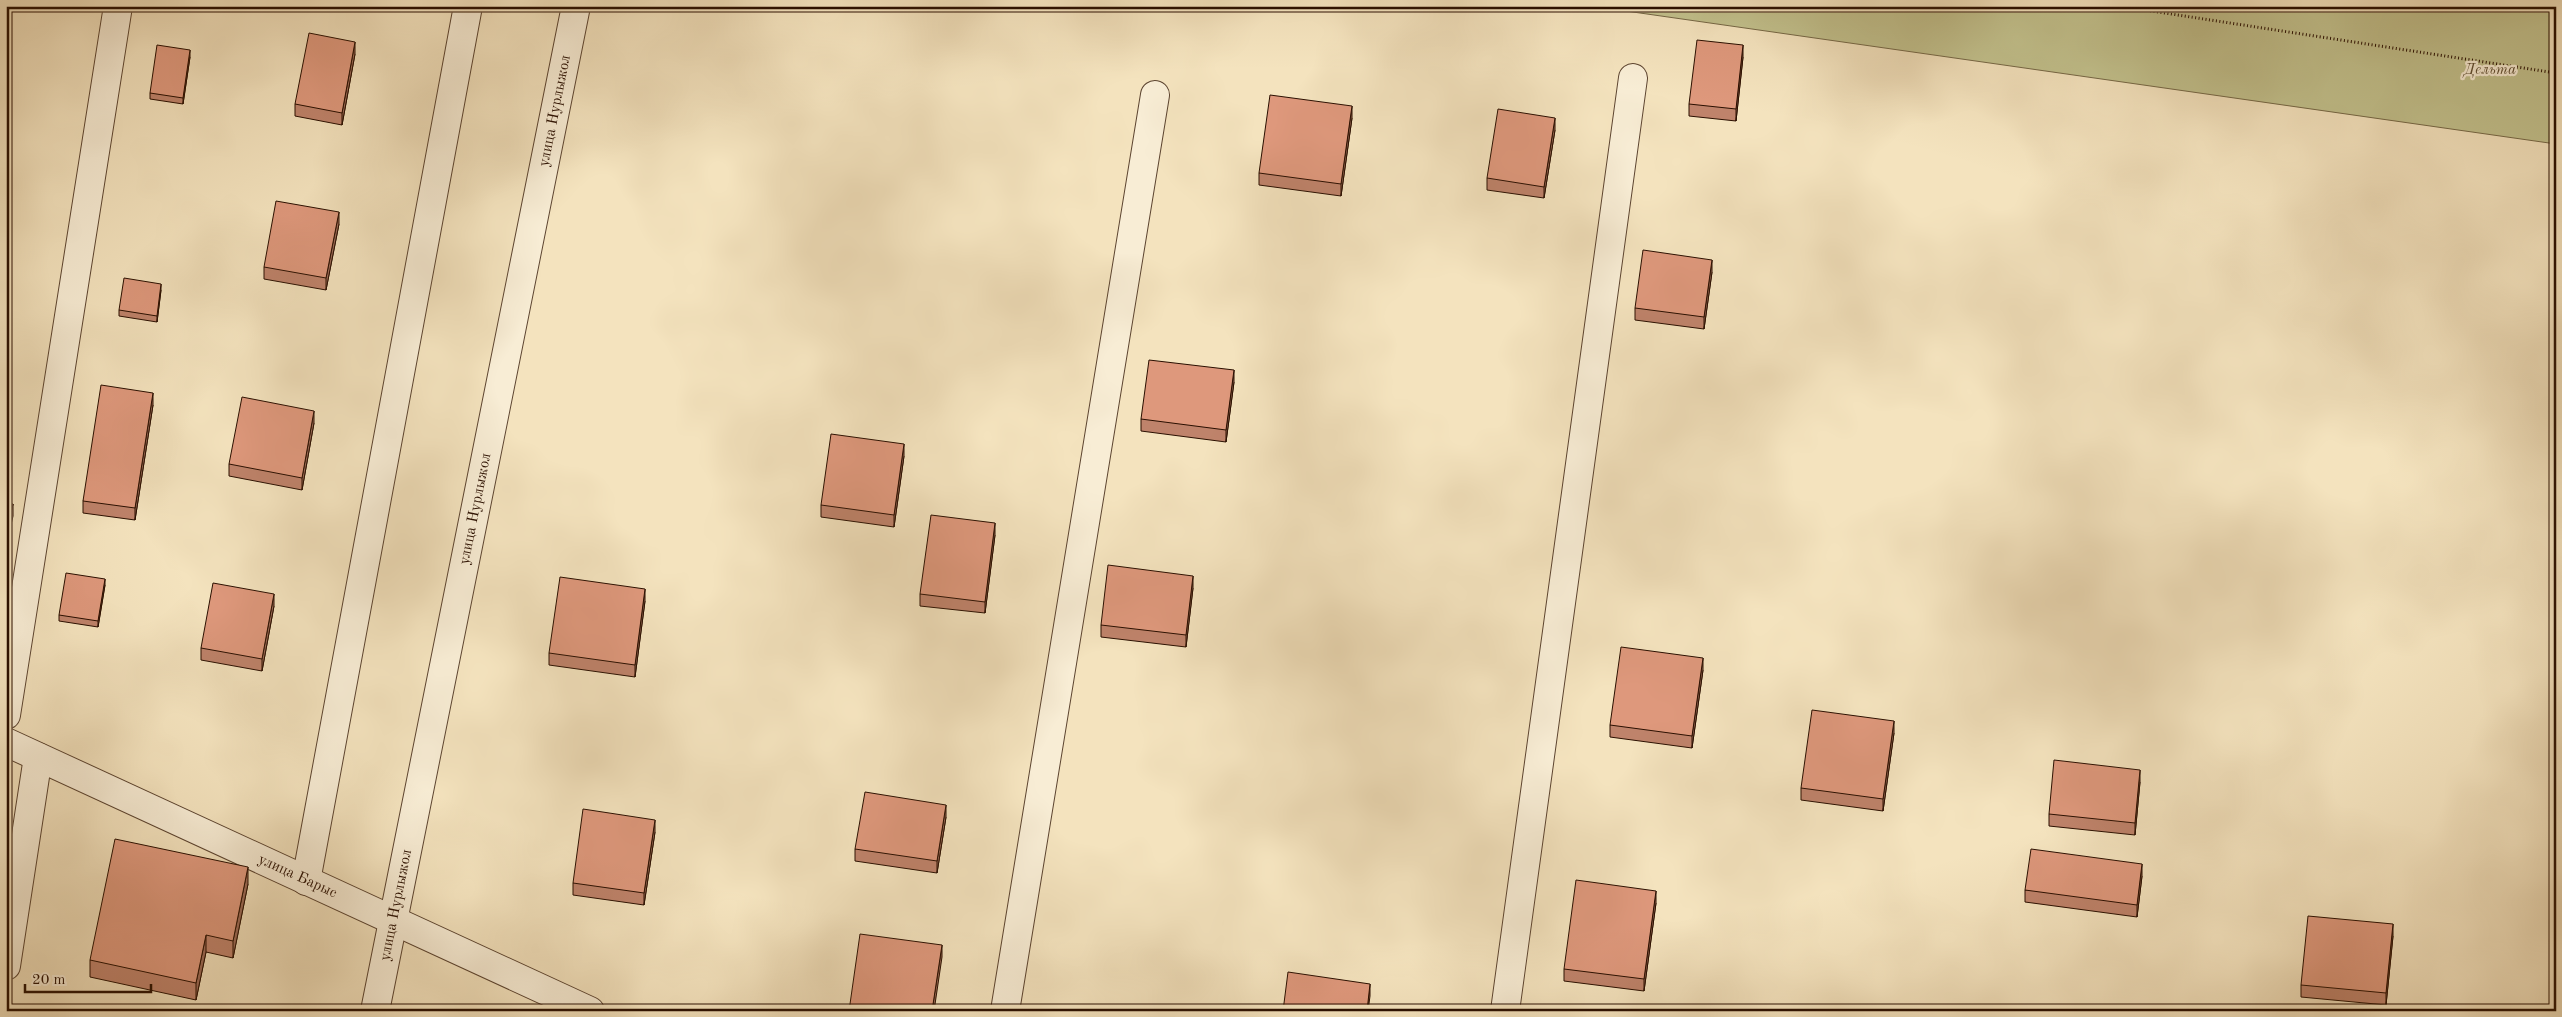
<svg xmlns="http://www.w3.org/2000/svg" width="2562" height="1017" font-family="'Old Standard TT',serif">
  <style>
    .green { fill: #c2c18d; stroke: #766846 }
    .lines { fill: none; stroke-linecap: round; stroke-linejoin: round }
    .minor-casing { stroke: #5c4430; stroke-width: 30 }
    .path { stroke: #2a0f00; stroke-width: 3; stroke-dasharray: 1 2.5; stroke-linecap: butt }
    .minor { stroke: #f8edd5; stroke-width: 28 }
    .wall { fill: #bf836b; stroke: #2a0f00 }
    .shaded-wall { fill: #9b6a57; stroke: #2a0f00 }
    .building { fill: #de987c; stroke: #2a0f00 }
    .labels { text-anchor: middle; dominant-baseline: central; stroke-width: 4.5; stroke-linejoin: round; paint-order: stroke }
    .park-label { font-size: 15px; font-style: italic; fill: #5f4d31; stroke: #f8edd5 }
    .street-label { font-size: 15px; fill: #2a0f00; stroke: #f8edd5 }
  </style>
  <rect width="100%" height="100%" fill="#f4e3be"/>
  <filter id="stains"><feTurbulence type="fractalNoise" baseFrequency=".004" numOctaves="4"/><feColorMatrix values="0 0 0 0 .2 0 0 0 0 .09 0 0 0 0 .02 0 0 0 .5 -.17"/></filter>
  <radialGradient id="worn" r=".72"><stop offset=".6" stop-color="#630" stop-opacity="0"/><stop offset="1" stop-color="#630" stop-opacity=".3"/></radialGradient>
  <path class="green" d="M1591 6H2556V144Z"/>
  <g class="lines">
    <defs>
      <g id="minor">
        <path d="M6 715 118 6"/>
        <path id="s1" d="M6 742 590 1011"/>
        <path d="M306 881 468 6"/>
        <path d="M6 966 38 757"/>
        <path id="s2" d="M375 1011 576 6"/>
        <path d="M1005 1011 1155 95"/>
        <path d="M1505 1011 1633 78"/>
      </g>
    </defs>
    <use href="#minor" class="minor-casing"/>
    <path class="path" d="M2119 6 2556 73"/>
    <use href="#minor" class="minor"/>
  </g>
  <path class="wall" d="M355 54 342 125 295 116V104Z
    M190 57 183 104 150 99V93Z
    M1743 57 1736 121 1689 116V104Z
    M1352 118 1341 196 1259 185V173Z
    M1555 130 1544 198 1487 190V178Z
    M339 224 326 290 264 279V267Z
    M1712 272 1704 329 1635 320V308Z
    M161 290 157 322 119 316V310Z
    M1234 382 1226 442 1141 431V419Z
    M153 405 135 520 83 513V501Z
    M314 423 302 490 229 476V464Z
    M904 456 894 527 821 517V505Z
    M995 535 985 613 920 606V594Z
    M105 585 98 627 59 621V615Z
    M1193 588 1186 647 1101 637V625Z
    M645 601 635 677 549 665V653Z
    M274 606 262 671 201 660V648Z
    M1703 670 1692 748 1610 737V725Z
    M1894 733 1883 811 1801 800V788Z
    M2140 782 2135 835 2049 826V814Z
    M946 817 937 873 855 861V849Z
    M655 832 644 905 573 895V883Z
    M2142 876 2137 917 2025 902V890Z
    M248 884 233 958 206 952 196 1000 90 977V960Z
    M1656 903 1644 991 1564 981V969Z
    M2393 936 2386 1005 2301 997V985Z"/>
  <path class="shaded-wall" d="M355 42V54L342 125V113Z
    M1743 45V57L1736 121V109Z
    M190 50V57L183 104V98Z
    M1352 106V118L1341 196V184Z
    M1555 118V130L1544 198V187Z
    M339 212V224L326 290V278Z
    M1712 260V272L1704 329V317Z
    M161 284V290L157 322V316Z
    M1234 370V382L1226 442V430Z
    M153 393V405L135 520V508Z
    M314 411V423L302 490V478Z
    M904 444V456L894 527V515Z
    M13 504V516L6 547V535Z
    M995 523V535L985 613V602Z
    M1193 576V588L1186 647V635Z
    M105 579V585L98 627V621Z
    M645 589V601L635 677V665Z
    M274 594V606L262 671V659Z
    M1703 658V670L1692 748V736Z
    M1894 721V733L1883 811V799Z
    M2140 770V782L2135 835V823Z
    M946 805V817L937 873V861Z
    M655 820V832L644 905V893Z
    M2142 864V876L2137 917V905Z
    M248 867V884L233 958V941Z
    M1656 891V903L1644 991V979Z
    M2393 924V936L2386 1005V993Z
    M206 935V952L196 1000V983Z
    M942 945V957L934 1011H932Z
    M1370 984V996L1368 1011H1367Z"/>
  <path class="building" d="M309 33 355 42 342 113 295 104Z
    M1697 40 1743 45 1736 109 1689 104Z
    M157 45 190 50 183 98 150 93Z
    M1270 95 1352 106 1341 184 1259 173Z
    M1498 109 1555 118 1544 187 1487 178Z
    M276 201 339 212 326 278 264 267Z
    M1643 250 1712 260 1704 317 1635 308Z
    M124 278 161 284 157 316 119 310Z
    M1149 360 1234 370 1226 430 1141 419Z
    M101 385 153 393 135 508 83 501Z
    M242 397 314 411 302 478 229 464Z
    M831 434 904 444 894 515 821 505Z
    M6 503 13 504 6 535Z
    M931 515 995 523 985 602 920 594Z
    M1108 565 1193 576 1186 635 1101 625Z
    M66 573 105 579 98 621 59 615Z
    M560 577 645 589 635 665 549 653Z
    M213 583 274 594 262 659 201 648Z
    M1621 647 1703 658 1692 736 1610 725Z
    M1812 710 1894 721 1883 799 1801 788Z
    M2054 760 2140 770 2135 823 2049 814Z
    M865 792 946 805 937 861 855 849Z
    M583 809 655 820 644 893 573 883Z
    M115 839 248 867 233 941 206 935 196 983 90 960Z
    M2031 849 2142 864 2137 905 2025 890Z
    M1576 880 1656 891 1644 979 1564 969Z
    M2308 916 2393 924 2386 993 2301 985Z
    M860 934 942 945 932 1011H849Z
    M1288 972 1370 984 1367 1011H1283Z"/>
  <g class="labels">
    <g class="park-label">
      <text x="2490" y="70">Дельта</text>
    </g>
    <g class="street-label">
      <text stroke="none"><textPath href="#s2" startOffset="918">улица Нурлыжол</textPath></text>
      <text stroke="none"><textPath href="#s2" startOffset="512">улица Нурлыжол</textPath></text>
      <text stroke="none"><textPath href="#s1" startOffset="321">улица Барыс</textPath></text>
      <text stroke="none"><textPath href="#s2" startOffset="108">улица Нурлыжол</textPath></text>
    </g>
  </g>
  <rect width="2562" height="1017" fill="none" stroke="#f4e3be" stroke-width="25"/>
  <rect x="8" y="8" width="2547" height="1002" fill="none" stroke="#2a0f00" stroke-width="2.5"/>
  <rect x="12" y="12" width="2537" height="992" fill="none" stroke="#2a0f00"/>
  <path d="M25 984v8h126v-8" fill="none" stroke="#2a0f00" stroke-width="2.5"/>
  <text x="32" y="984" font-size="15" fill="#2a0f00" stroke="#f8edd5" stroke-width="4" paint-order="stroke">20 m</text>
  <rect width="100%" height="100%" filter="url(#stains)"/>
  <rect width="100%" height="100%" fill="url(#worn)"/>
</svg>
